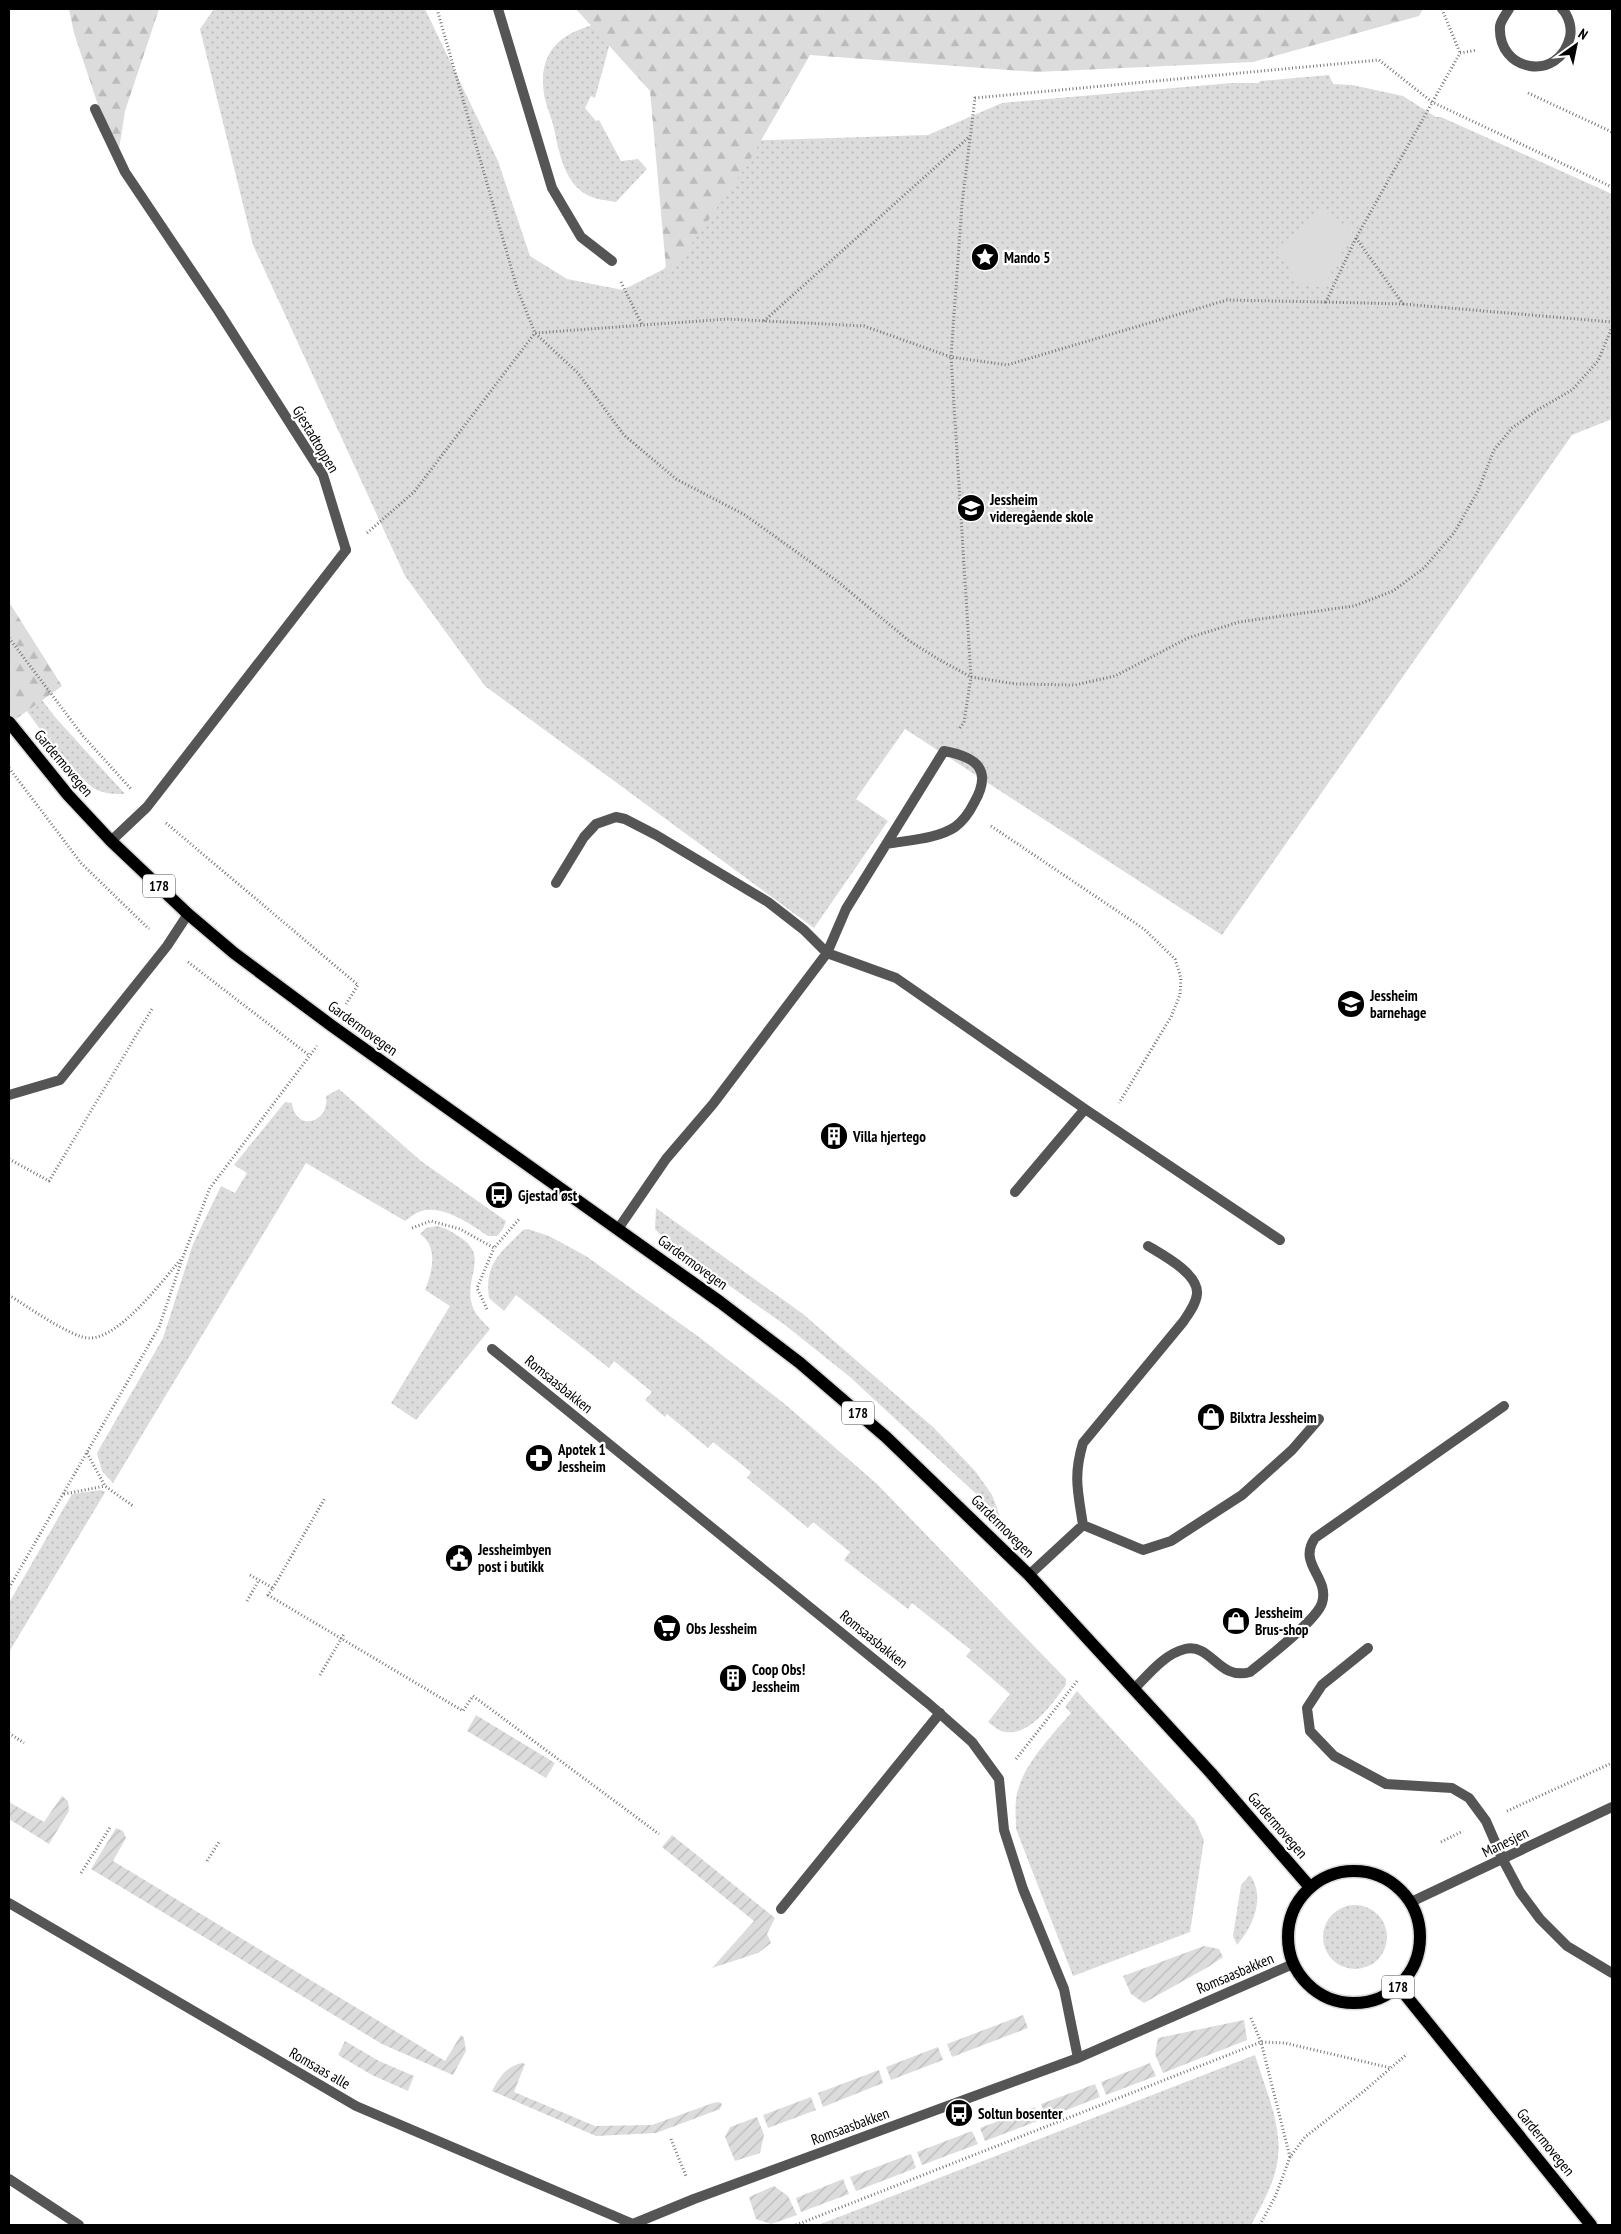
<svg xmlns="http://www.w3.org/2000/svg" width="1621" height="2234" font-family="'PT Sans Narrow',sans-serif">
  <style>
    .grass { fill: url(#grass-dots) }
    .forest { fill: url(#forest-firs) }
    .garden { fill: url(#garden-furrows) }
    .pitch { fill: #dcdcdc }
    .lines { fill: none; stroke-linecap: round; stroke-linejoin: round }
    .primary-casing { stroke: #dbdbdb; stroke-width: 15 }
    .path { stroke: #777; stroke-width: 3; stroke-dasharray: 1 2.5; stroke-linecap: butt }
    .service { stroke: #555; stroke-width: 10 }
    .minor { stroke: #555; stroke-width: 10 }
    .primary { stroke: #000; stroke-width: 12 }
    .labels { text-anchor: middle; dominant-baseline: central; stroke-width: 4.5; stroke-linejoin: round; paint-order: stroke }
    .shield { fill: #fff; stroke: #4c4c4c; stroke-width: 1 }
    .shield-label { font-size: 14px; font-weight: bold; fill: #000 }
    .poi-label { font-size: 15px; font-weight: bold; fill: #000; stroke: #fff; text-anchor: start }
    .street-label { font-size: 15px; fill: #000; stroke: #fff }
  </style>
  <defs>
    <pattern id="grass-dots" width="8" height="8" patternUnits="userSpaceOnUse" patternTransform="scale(1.25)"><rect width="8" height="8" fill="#dcdcdc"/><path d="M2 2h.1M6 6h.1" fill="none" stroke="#bbb" stroke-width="1.8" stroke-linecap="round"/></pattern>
    <pattern id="forest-firs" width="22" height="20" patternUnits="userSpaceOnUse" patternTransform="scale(1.25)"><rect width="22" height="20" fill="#dcdcdc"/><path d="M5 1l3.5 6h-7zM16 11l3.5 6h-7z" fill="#bbb"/></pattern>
    <pattern id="garden-furrows" width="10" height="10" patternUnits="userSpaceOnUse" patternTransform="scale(1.25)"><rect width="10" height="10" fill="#dcdcdc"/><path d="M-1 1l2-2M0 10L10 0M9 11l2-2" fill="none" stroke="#bbb"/></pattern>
  </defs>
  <rect width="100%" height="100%" fill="#fff"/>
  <path class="grass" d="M214 9H425L498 161 530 256 567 279 623 290 664 269 688 241 704 142 928 135 1002 103 1231 83H1259L1260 81 1329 75 1333 84 1352 85 1403 96 1436 117H1441L1612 194V419L1572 435 1222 935 905 729 856 799 888 821 814 928 485 686 405 576 253 245 200 29Z
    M597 24 610 43 595 98 591 96 585 108 596 121 599 120 621 161 638 159 647 169 616 202C604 200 590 199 580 190 563 176 558 148 554 128 551 116 546 106 544 94 538 53 559 33 597 24Z
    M9 657 55 717 125 794C115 794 105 794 95 789 77 778 35 724 23 705 16 691 13 672 9 657Z
    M339 1089 421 1161 506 1221 503 1229 497 1236H488C470 1224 441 1203 419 1212 414 1214 409 1218 405 1221L306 1163 113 1483 102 1471 97 1453 163 1338 193 1244 221 1186 235 1193 247 1173 234 1165 285 1102 292 1103C295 1132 330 1124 326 1096Z
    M656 1208 803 1314 934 1428 976 1472 992 1495 1000 1516 850 1377 785 1325 665 1240 655 1229Z
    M437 1226C446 1228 454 1233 461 1238 488 1255 466 1276 471 1301 473 1313 482 1321 490 1329L416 1420 391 1403 450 1306 425 1290C432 1273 439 1247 420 1234L426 1228Z
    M528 1229 549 1236 586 1256 699 1337 786 1405 877 1484 1066 1679V1685C1053 1702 1029 1740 1001 1731 997 1729 992 1725 988 1722L1010 1694 966 1656 971 1650 912 1603 908 1609 844 1560 850 1552 813 1522 808 1528 747 1478 751 1472 713 1442 708 1448 667 1414 665 1417 645 1400 652 1392 614 1361 609 1368 516 1295 504 1311 489 1298C484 1263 501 1253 523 1230Z
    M101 1490 105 1492 103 1496 9 1652V1603L72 1494Z
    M1077 1691 1195 1820 1204 1840 1190 1932 1073 1976 1016 1829C1016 1816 1014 1802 1018 1790 1025 1763 1053 1734 1071 1713L1065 1707Z
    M1250 1875C1266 1897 1253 1927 1237 1945L1233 1936 1241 1885Z
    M1323 1937a32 32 0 1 1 64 0a32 32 0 1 1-64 0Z
    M1255 2055C1264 2085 1282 2125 1278 2157 1276 2181 1262 2204 1251 2225H818Z"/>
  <path class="forest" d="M69 9H159L125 111 117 162 74 33Z
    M576 9H1423L1419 16 1253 62 1036 72 810 55 747 165 667 279 650 91Z
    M9 602 62 686 9 724Z"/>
  <path class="garden" d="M476 1715 555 1763 546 1778 467 1731Z
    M62 1796 68 1801 69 1811 49 1844 9 1819V1802L44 1822Z
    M116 1828 123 1831 126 1838 113 1861 445 2061 461 2035 464 2038 466 2051 453 2075 382 2044 91 1869Z
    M672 1835 775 1918 767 1934 771 1943 758 1953 712 1968 754 1921 662 1847Z
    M1204 1946 1219 1949 1223 1957 1208 1967 1144 2003 1131 1994 1123 1976Z
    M1023 2015 1028 2028 952 2057 947 2044Z
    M1244 2020 1247 2040 1163 2073 1155 2054 1158 2038Z
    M345 2041 379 2061 414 2076 408 2091 372 2075 338 2055Z
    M938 2047 943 2060 891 2080 886 2067Z
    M522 2063 525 2064 514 2092 595 2126 652 2125 713 2103 719 2102 722 2104 720 2109 656 2133 596 2136 492 2091C499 2078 506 2066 522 2063Z
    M1150 2063 1156 2076 1106 2095 1101 2082Z
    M879 2070 883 2083 823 2107 818 2093Z
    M1095 2084 1100 2097 1046 2118 1041 2104Z
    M811 2097 816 2110 768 2128 763 2115Z
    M1035 2107 1040 2120 985 2141 980 2128Z
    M757 2117 764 2135 760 2153 735 2161 725 2137 730 2127Z
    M972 2131 978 2144 922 2165 917 2152Z
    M911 2154 916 2168 856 2191 850 2177Z
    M843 2179 849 2194 801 2212 796 2198Z
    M774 2186 788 2196 797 2215 771 2224 756 2219 749 2197Z"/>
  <path class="pitch" d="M1321 210 1353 230 1323 288 1297 282 1277 248Z"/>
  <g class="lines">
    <defs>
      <path id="primary" d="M9 722 68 795 111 841 188 914 234 953 332 1026 720 1302 800 1363 886 1437 1029 1575 1211 1773 1309 1886
        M1288 1937a66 66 0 1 1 132 0a66 66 0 1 1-132 0Z
        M1399 1987 1591 2225"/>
    </defs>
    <use href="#primary" class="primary-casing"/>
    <path class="path" d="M437 9 517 288 535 333 578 373 624 435 676 479 745 515 837 581 908 640 938 659 971 677 1016 684 1075 685 1115 676 1188 638 1239 622 1354 606 1393 591 1424 568 1454 533 1478 491 1494 450 1512 428 1539 409 1572 390 1598 361 1612 327
      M1442 9 1460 53
      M1528 93 1612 132
      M1356 238 1403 304 1326 302 1356 238 1460 53 1477 50
      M621 282 642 325
      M1403 304 1612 322
      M764 321 969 137
      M367 533 414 492 535 333 727 319 864 326 951 357 1007 365 1227 300 1326 302
      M9 638 83 736 131 789
      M960 728 964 722 971 677 951 357 962 204 975 98 1379 60 1432 102 1612 187
      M9 768 81 863 149 929
      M166 823 358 985 346 1004
      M991 826 1144 929 1175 959 1181 978 1180 995 1171 1017 1119 1103
      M188 962 310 1056
      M9 1159 49 1181 152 1009
      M412 1228 431 1221 460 1229 494 1248 520 1218
      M9 1295C25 1305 73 1339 90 1338 120 1338 163 1280 182 1258
      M487 1309 477 1288 494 1248
      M87 1453 105 1486 133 1506
      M64 1494 105 1486
      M250 1575 273 1588 268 1595 463 1711 473 1696 659 1834
      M9 1588 159 1327 183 1257 210 1188 317 1046
      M273 1588 325 1498
      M247 1601 259 1580
      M320 1675 344 1634
      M9 1733 24 1743
      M1016 1759 1078 1680
      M1507 1811 1612 1763
      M1441 1842 1463 1831
      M207 1861 219 1842
      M81 1873 111 1826
      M1251 2018 1261 2042 1290 2157
      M671 2139 686 2176
      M796 2225 1261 2042 1285 2043 1391 2068
      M1260 2225 1276 2195 1290 2157 1305 2137 1364 2091 1407 2054"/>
    <path class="service" d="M498 9 552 188 581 237 612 261
      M1509 9C1506 14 1501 20 1500 26 1497 72 1559 83 1570 37 1572 28 1569 16 1562 9
      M95 109 125 172 219 312 323 475 346 550
      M556 883 584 837 596 824 616 817 625 819 656 835 768 902 804 930 827 953 896 978 1085 1109 1280 1240
      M9 1095 60 1080 167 946 188 914
      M1015 1192 1085 1109
      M618 1229 666 1159 713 1104 827 953 846 909 944 751C977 757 993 770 974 803 970 811 963 821 955 827 937 839 908 840 887 844
      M1083 1525C1078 1492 1073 1476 1083 1443L1183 1322C1189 1313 1196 1304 1197 1294 1199 1274 1163 1255 1148 1246
      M1029 1575 1083 1525 1143 1550 1171 1541 1242 1495 1292 1450 1319 1419
      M1368 1648 1322 1685 1307 1708 1310 1731 1334 1756 1386 1784 1452 1788 1469 1798 1486 1821 1503 1860 1520 1892 1540 1919 1567 1946 1612 1973
      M1134 1689C1148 1675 1164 1654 1185 1649 1212 1643 1218 1681 1250 1672 1266 1659 1317 1620 1322 1603 1330 1577 1297 1564 1315 1538L1504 1406
      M781 1909 940 1713"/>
    <path class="minor" d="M111 841 147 807 346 550
      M492 1349 929 1704 972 1742 999 1779 1004 1830 1023 1889 1064 1989 1078 2058
      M1411 1902 1612 1807
      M9 1903 356 2106 633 2224
      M9 2179 79 2225
      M633 2224 694 2199 1078 2058 1293 1964"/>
    <use href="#primary" class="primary"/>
  </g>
  <defs>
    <symbol id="sight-disc" viewBox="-11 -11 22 22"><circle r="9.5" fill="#000" stroke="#fff"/><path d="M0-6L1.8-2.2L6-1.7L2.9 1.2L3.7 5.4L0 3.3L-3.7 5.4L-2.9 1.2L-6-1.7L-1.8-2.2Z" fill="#fff"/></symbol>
    <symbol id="school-disc" viewBox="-11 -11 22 22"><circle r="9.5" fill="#000" stroke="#fff"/><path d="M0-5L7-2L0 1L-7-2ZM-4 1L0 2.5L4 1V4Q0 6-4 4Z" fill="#fff"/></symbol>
    <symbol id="building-disc" viewBox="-11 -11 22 22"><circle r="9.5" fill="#000" stroke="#fff"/><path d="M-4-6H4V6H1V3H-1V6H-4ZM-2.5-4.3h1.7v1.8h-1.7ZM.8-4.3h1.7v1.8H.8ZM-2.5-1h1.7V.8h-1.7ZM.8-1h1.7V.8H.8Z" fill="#fff"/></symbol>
    <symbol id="bus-disc" viewBox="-11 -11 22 22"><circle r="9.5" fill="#000" stroke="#fff"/><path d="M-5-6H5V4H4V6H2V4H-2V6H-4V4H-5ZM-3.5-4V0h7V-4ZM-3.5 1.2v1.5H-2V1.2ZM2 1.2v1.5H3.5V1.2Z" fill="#fff"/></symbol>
    <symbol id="shop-disc" viewBox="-11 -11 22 22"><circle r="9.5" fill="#000" stroke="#fff"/><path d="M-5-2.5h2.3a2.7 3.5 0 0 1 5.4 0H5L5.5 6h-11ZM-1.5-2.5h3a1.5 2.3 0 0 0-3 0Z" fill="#fff"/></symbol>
    <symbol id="pharmacy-disc" viewBox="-11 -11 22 22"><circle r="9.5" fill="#000" stroke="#fff"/><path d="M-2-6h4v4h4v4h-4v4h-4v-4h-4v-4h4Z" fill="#fff"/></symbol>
    <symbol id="civic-disc" viewBox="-11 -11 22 22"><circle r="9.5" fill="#000" stroke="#fff"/><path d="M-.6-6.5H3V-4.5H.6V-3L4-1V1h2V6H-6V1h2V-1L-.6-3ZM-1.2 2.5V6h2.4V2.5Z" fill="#fff"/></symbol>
    <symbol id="supermarket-disc" viewBox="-11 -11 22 22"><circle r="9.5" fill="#000" stroke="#fff"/><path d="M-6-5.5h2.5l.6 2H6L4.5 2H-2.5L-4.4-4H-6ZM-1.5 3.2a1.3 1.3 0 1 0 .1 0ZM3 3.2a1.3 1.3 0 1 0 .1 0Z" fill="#fff"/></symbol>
  </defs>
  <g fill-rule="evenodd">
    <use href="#sight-disc" x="969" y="241" width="32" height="32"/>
    <use href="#school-disc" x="955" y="492" width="32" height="32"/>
    <use href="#school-disc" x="1335" y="988" width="32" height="32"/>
    <use href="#building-disc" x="818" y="1120" width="32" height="32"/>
    <use href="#bus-disc" x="483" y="1179" width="32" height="32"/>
    <use href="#shop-disc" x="1195" y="1401" width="32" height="32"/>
    <use href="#pharmacy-disc" x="523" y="1442" width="32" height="32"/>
    <use href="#civic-disc" x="443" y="1542" width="32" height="32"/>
    <use href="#shop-disc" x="1220" y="1605" width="32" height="32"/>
    <use href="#supermarket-disc" x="651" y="1612" width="32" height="32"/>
    <use href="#building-disc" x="717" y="1662" width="32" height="32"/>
    <use href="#bus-disc" x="943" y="2097" width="32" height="32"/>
  </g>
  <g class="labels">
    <g class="shield">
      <rect x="143" y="874.5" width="32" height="23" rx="4"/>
      <rect x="842" y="1401.5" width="32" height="23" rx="4"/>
      <rect x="1382" y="1975.5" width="32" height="23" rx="4"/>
    </g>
    <g class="shield-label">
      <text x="159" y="886">178</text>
      <text x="858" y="1413">178</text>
      <text x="1398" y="1987">178</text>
    </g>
    <g class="poi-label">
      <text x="1004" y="257">Mando 5</text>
      <text x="990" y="499">Jessheim<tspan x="990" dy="17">videregående skole</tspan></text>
      <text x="1370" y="995">Jessheim<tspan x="1370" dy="17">barnehage</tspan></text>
      <text x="853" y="1136">Villa hjertego</text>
      <text x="518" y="1195">Gjestad øst</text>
      <text x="1230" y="1417">Bilxtra Jessheim</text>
      <text x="558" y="1449">Apotek 1<tspan x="558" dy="17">Jessheim</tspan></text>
      <text x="478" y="1549">Jessheimbyen<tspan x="478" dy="17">post i butikk</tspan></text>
      <text x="1255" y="1612">Jessheim<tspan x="1255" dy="17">Brus-shop</tspan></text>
      <text x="686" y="1628">Obs Jessheim</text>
      <text x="752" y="1669">Coop Obs!<tspan x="752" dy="17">Jessheim</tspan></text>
      <text x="978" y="2113">Soltun bosenter</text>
    </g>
    <g class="street-label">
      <text transform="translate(316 439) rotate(59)">Gjestadtoppen</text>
      <text transform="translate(64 763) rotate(50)">Gardermovegen</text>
      <text transform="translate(363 1028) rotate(36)">Gardermovegen</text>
      <text transform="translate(693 1262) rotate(36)">Gardermovegen</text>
      <text transform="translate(559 1384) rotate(39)">Romsaasbakken</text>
      <text transform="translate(1003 1526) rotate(45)">Gardermovegen</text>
      <text transform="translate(874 1639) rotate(39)">Romsaasbakken</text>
      <text transform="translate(1278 1825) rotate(49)">Gardermovegen</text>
      <text transform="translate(1505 1842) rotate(-26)">Manesjen</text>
      <text transform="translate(1235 1973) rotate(-23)">Romsaasbakken</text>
      <text transform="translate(320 2068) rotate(30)">Romsaas alle</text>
      <text transform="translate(850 2126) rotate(-20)">Romsaasbakken</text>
      <text transform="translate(1546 2142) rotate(51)">Gardermovegen</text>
    </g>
  </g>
  <rect width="1621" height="2234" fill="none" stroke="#000000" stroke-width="20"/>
  <g transform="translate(1576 45) rotate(33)" stroke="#ffffff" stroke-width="4" paint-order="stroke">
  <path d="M0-4L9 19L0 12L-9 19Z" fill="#000000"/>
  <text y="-8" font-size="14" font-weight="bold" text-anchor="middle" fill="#000000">N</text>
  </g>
</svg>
